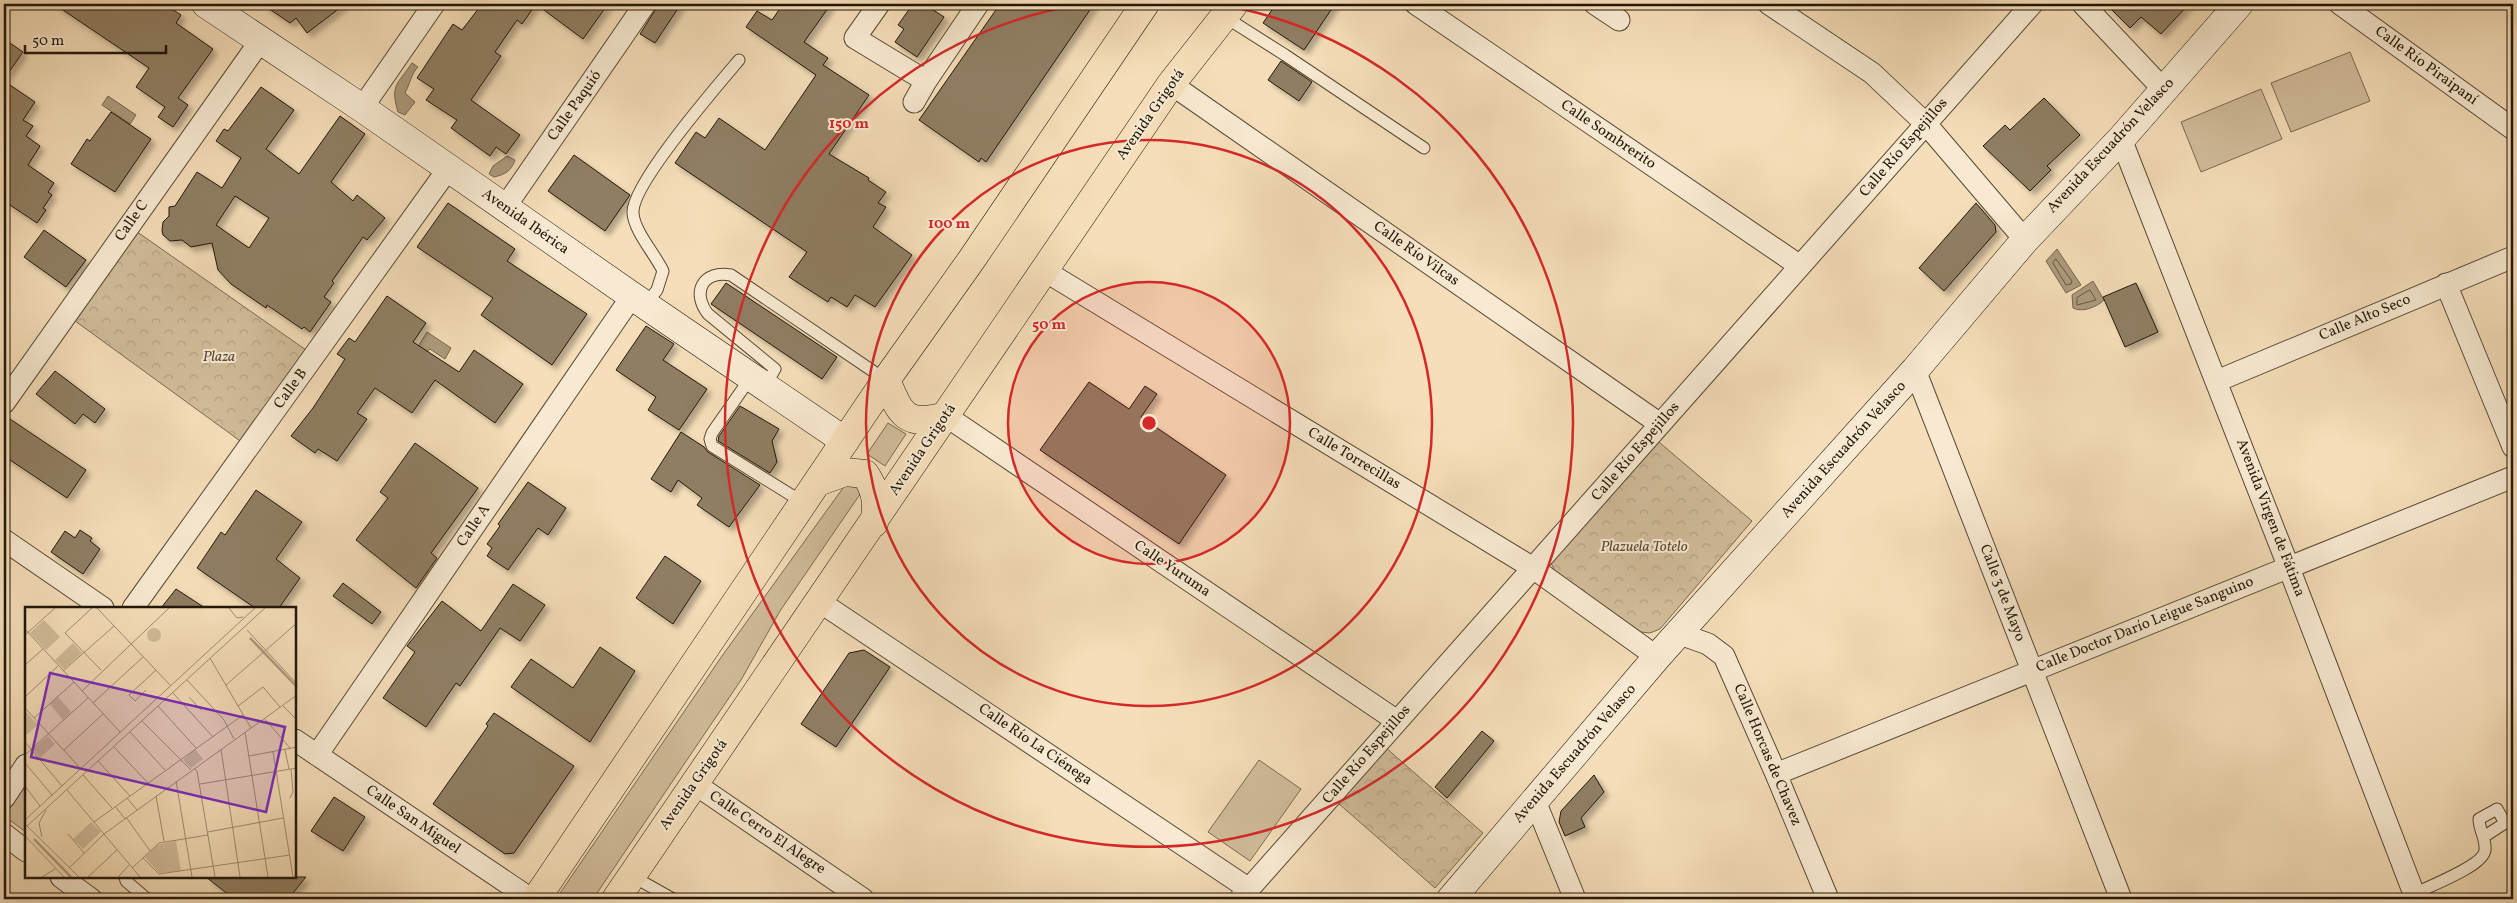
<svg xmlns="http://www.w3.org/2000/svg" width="2517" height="903" font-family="Vollkorn,serif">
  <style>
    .grass { fill: #d1bc9b; stroke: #7a6a52 }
    .park { fill: url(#park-crowns); stroke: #7a6a52 }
    .water { fill: #ad9a7d; stroke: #75664e }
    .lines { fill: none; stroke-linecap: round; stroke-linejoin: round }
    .shore { stroke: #685842; stroke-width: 1 }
    .building { fill: #907e64; stroke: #221708; fill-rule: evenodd; filter: url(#shadow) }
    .lane-casing { stroke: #574934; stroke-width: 13 }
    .street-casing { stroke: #574934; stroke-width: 23 }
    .secondary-casing { stroke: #221708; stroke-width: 29 }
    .primary-casing { stroke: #221708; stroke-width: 29 }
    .lane { stroke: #f8ead2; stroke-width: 11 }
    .street { stroke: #f8ead2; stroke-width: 21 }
    .secondary { stroke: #f8ead2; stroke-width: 28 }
    .primary { stroke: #f5deb9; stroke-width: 28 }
    .ring { fill: none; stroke: #d62828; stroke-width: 2.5 }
    .labels { text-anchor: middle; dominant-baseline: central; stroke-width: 4; stroke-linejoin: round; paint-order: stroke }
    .street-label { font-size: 15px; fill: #221708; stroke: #f8ead2 }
    .park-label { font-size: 15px; font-style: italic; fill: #574934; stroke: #f8ead2 }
    .inset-river { fill: none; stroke: #ad9a7d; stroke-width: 2.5 }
    .inset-road { fill: none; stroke: #a18e72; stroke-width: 1 }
    .view { fill: #7b2cbf; fill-opacity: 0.15; stroke: #7b2cbf; stroke-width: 2.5 }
    .inset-edge { fill: none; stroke: #221708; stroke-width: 2.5 }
    .centre { fill: #d62828; stroke: #f8ead2; stroke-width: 2.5 }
    .ring-label { font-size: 15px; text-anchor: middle; font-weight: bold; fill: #d62828; stroke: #f8ead2; stroke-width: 4; stroke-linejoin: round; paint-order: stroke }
  </style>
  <defs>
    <pattern id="park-crowns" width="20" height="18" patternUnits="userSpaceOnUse" patternTransform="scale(1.25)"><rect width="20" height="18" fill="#d1bc9b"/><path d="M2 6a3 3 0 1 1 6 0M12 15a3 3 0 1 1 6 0" fill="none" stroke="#b3a184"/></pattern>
    <filter id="shadow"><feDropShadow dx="4.5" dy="4.5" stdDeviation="2.5" flood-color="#0004"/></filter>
  </defs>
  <rect width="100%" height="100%" fill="#f5deb9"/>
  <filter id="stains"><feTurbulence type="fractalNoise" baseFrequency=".004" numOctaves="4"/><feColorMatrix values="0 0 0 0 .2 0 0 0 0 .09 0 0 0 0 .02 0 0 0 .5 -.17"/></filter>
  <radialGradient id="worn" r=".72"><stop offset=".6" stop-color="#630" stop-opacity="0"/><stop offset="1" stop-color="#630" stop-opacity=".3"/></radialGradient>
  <path class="grass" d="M2350 52 2370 101 2291 132 2271 83Z
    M2261 89 2282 139 2201 172 2181 122Z
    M888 423 906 434 885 466 867 454Z
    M848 481 865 487 780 611 741 680 593 899H556L722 656Z
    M1259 760 1301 789 1250 861 1208 832Z
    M26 771V832L4 816V803Z"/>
  <path class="park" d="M133 229 306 350 243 443 71 318Z
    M1653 437 1752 521 1660 629 1650 633 1641 632 1555 571 1550 561Z
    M1385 747 1483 833 1435 888 1338 803Z"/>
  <path class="water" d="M412 63 418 67C411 74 410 84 405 93L415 102 405 115 398 112C390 85 397 85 412 63Z
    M108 96 136 115 130 124 102 105Z
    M507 156 515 160C511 171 506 174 494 177L489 174 493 166Z
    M2057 249 2081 285 2066 293 2046 261Z
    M2093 281 2104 300C2097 307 2082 313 2073 308L2072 295Z
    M427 332 451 348 445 359 430 349 426 353 417 348Z"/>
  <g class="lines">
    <path class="shore" d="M2056 259 2072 281 2071 284 2066 285 2053 263Z
      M2090 290 2096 300 2077 305V298Z"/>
  </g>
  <path class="building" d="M54 4H164L181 15 176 23 213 49 178 98 188 105 173 127 158 117 165 107 136 87 149 68Z
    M262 4H345L307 33 296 18 290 23Z
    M482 4H536L522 24 517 20 495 52 501 56 471 100 520 135 506 154 496 147 490 156 451 128 457 120 426 100 434 89 417 78 453 24 462 30Z
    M536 4H608L583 39Z
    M659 4H681L655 43 640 34Z
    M783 4H831L804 42 828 58 823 65 869 95 829 154 869 178 868 180 886 192 878 203 886 207 873 227 912 255 875 307 855 295 847 307 831 297 828 302 789 277 807 252 675 163 696 132 705 138 719 118 765 150 816 75 746 27 757 11 772 20Z
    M913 4H924L944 17 917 57 895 42 904 29 898 25Z
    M1000 4H1094L986 162 981 158 979 162 919 120Z
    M1276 4H1335L1304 50 1263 23Z
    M2106 4H2189L2161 34 2141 17 2130 28Z
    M4 39 23 52 4 79Z
    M1281 61 1312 82 1299 101 1268 80Z
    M4 81 35 102 23 120 33 126 26 136 40 146 28 165 54 183 48 192 52 195 43 208 46 210 37 223 4 201Z
    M261 87 294 110 266 149 299 174 340 116 365 134 331 182 353 201 357 195 385 218 367 240 363 237 332 281 334 283 324 297 331 302 310 332 304 327 302 329 267 305 266 308 231 284 218 270 212 243 191 247 182 240 170 241 163 235 162 230 163 222 169 216V207L175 206 197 172 222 188 241 158 216 141 224 129 228 131ZM235 196 269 218 249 248 216 225Z
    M2044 98 2080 135 2047 166 2051 170 2030 191 1983 146 2005 125 2010 130Z
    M111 112 151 139 115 192 71 164 87 139 90 141Z
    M574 155 630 195 605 231 548 191Z
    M448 203 515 249 507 261 587 314 552 365 481 315 493 298 417 247Z
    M1976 203 1995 225 1996 232 1944 291 1919 268Z
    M44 230 86 260 66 287 24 257Z
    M726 283 837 357 822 379 711 304Z
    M2136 283 2158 332 2125 347 2103 297Z
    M387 296 426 323 413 342 459 372 474 350 523 384 495 423 435 380 412 413 375 388 357 413 367 419 337 461 318 449 315 453 291 436 313 408 345 359 337 354 349 338 355 342Z
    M646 326 674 344 663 360 707 389 679 430 648 410 656 397 616 370Z
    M55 371 105 409 95 423 83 414 75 424 36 394Z
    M1089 382 1129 409 1145 386 1157 394 1141 417 1226 475 1179 544 1040 450Z
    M740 406 779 429 772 441 777 462 770 473 718 441 719 436Z
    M4 415 86 470 67 498 4 456Z
    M681 432 704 447 708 452 760 485 729 527 697 505 702 498 678 480 671 492 651 479Z
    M415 443 478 488 431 553 437 558 416 588 356 540 388 498 380 492Z
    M528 482 566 508 548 535 538 528 508 570 487 556 492 548 487 544 500 526 498 524Z
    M256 490 302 522 276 559 300 578 279 608H255L197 568 221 532 225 535Z
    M80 530 92 538 90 541 100 549 83 574 51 552 65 531 75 538Z
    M665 556 701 581 673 624 636 598Z
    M343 583 381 612 372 624 333 596Z
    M513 584 545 605 520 641 500 628 460 686 456 683 426 727 383 698 415 652 407 646 442 601 481 631Z
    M176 589 205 608H161Z
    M600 647 635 671 590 742 511 687 531 659 573 688Z
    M864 650 890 667 836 747 801 724 849 653Z
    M494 713 574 766 514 853 505 854 433 804 488 726 486 724Z
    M1482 731 1494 741 1447 798 1435 787Z
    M1594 775 1604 792 1581 818 1585 827 1565 836 1559 822 1561 811Z
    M334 797 365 817 343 851 311 831Z
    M206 877H306L288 899H234Z"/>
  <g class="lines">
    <defs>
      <path id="lane" d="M1225 17 1285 55 1424 148
        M645 305 657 290 663 271C655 254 634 231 633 213 631 185 717 86 739 60
        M751 377 712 433 710 439 712 446 804 503
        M765 386 775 369 708 314C691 292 703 270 731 275L886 380
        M632 876 673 899
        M125 877 126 881 147 899
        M2414 894C2429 886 2484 866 2485 850 2486 838 2479 830 2479 819L2497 809 2505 823 2485 836"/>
      <path id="street" d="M879 4 855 38 926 81 978 4
        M1416 4 1800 266
        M1595 4 1619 20
        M1769 4 1872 73 1926 124 2025 240
        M2083 4 2164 90
        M2340 4 2513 129
        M1171 84 1660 424
        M914 102 926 81
        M362 108 434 4
        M2121 139 2289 568 2416 899
        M505 207 645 4
        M1045 271 1533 568 1657 657
        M2446 284 2513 447
        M1915 370 2121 899
        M2217 381 2513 257
        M4 403 261 40
        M946 416 1397 721
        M4 540 103 608
        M820 602 1249 889
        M133 608 448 169
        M1680 634 1708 644 1724 656 1776 774 1828 899
        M295 740 531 899
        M317 755 632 296
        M1776 774 2513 477
        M695 784 863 899
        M4 798 26 765
        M1535 801 1575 899
        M4 834 26 851
        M61 877 91 899
        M1240 899 2032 4"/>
      <path id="secondary" d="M206 4 362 108 632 296 845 441
        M1451 899 1657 657 1915 370 2025 240 2121 139 2239 4"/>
      <path id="primary" d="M886 380C901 415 905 427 946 416
        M818 482 845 472 865 474C876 490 878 504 874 523
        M536 899 886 380 972 259 1145 4
        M616 899 1171 84 1234 4"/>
    </defs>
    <use href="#lane" class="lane-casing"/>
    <use href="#street" class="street-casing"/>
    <use href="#secondary" class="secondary-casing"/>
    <use href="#primary" class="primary-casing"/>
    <use href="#lane" class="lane"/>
    <use href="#street" class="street"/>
    <use href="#secondary" class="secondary"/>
    <use href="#primary" class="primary"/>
  </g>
  <circle cx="1149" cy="423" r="141" fill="#d62828" fill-opacity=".12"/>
  <g class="ring">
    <circle cx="1149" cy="423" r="141"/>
    <circle cx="1149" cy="423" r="283"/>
    <path d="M1215 4A424 424 0 1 1 1083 4"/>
  </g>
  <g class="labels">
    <g class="street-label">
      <text transform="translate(2426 66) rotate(36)">Calle Río Piraipaní</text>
      <text transform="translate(575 106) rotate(-55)">Calle Paquió</text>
      <text transform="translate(1151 115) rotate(-55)">Avenida Grigotá</text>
      <text transform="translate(1608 135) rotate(34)">Calle Sombrerito</text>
      <text transform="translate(2111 146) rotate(-47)">Avenida Escuadrón Velasco</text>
      <text transform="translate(1904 148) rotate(-49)">Calle Río Espejillos</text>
      <text transform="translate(132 221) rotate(-55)">Calle C</text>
      <text transform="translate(525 222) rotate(35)">Avenida Ibérica</text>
      <text transform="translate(1416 254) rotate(35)">Calle Río Vilcas</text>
      <text transform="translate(2365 318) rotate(-23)">Calle Alto Seco</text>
      <text transform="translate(291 389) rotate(-54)">Calle B</text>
      <text transform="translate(923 450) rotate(-56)">Avenida Grigotá</text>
      <text transform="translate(1844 450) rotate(-48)">Avenida Escuadrón Velasco</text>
      <text transform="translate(1636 452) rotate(-49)">Calle Río Espejillos</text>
      <text transform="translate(1354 459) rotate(31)">Calle Torrecillas</text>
      <text transform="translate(2270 518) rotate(69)">Avenida Virgen de Fátima</text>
      <text transform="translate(474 526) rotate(-56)">Calle A</text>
      <text transform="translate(1172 569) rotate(34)">Calle Yuruma</text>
      <text transform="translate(2002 593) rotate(69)">Calle 3 de Mayo</text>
      <text transform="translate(2145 625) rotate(-22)">Calle Doctor Darío Leigue Sanguino</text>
      <text transform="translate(1035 745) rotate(34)">Calle Río La Ciénega</text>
      <text transform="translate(1575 754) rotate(-49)">Avenida Escuadrón Velasco</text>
      <text transform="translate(1367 755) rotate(-49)">Calle Río Espejillos</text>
      <text transform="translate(1767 755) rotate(67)">Calle Horcas de Chavez</text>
      <text transform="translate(694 785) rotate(-55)">Avenida Grigotá</text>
      <text transform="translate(413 820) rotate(34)">Calle San Miguel</text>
      <text transform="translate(767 833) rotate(34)">Calle Cerro El Alegre</text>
    </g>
    <g class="park-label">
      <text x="219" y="357">Plaza</text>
      <text x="1644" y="547">Plazuela Totelo</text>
    </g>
  </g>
  <g transform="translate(25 607)">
    <rect width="271" height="271" fill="#f5deb9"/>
    <path d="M122 28a7 7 0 1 1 14 0a7 7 0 1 1-14 0ZM23 129 30 137 15 151 8 142ZM66 215 76 225 58 242 48 232Z" fill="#d1bc9b"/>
    <path d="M19 13 35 30 21 43 5 26ZM2 106 13 118 0 129V107Z" fill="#d1bc9b"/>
    <path d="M48 36 57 46 39 62 30 53ZM33 90 46 105 38 113 25 97ZM170 142 178 152 166 161 158 153ZM151 234 156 264 134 266 120 250 132 238Z" fill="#d1bc9b"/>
    <path class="inset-river" d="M225 31 272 80M9 232 46 270"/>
    <path class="inset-road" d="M67 1 40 26 76 63M72 1 146 79M204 1 212 11 218 10M0 22 95 125M222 23 272 77M0 28 30 1M185 51 226 121M0 58 18 42M38 64 89 19M162 73 199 113 209 132M201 78 272 16M121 83 110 94 104 88 131 63M57 84 144 1M148 86 188 130M0 90 33 59M164 90 176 103M68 96 118 50M257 98 272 113M133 99 171 141M213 99 238 80 255 100M0 101 56 162M9 111 49 75M239 111 265 141M117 114 166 163M105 125 140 163M220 125 243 270M0 135 37 179M89 140 123 176M196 142 215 270M39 143 78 107M260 143 264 162M248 145 268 270M224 149 272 140M73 154 105 189M0 155V148L63 91M0 156 27 188M169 161 172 164 190 270M58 168 87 201M151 174 167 270M175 177 272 161M0 179 15 199M42 183 115 270M131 189 139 234M102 191 112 203M265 191 268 185 266 162M90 199 100 212M101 210 125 244M0 213 230 1M69 215 218 108M0 217 54 270M2 219 240 1M183 225 258 211M43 227 59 246M0 229 39 270M17 230 14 216 21 203M118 251 134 267 265 248M44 261 79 227 272 88M107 261 134 236 183 228M17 270 30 262M63 270 92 243M93 270 104 258"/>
    <path class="view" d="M25 66 260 120 241 205 6 150Z"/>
    <rect width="271" height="271" class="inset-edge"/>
  </g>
  <circle cx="1149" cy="423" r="8" class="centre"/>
  <g class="ring-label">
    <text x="849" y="128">150 m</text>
    <text x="949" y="228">100 m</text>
    <text x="1049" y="329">50 m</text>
  </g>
  <rect width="2517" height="903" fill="none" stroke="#f5deb9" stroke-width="20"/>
  <rect x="5" y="5" width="2507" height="893" fill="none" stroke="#221708" stroke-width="2.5"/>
  <rect x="10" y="10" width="2497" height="883" fill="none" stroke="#221708"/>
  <path d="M25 45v8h141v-8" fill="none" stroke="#221708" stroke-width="2.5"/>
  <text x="32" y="45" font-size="15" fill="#221708" stroke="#f8ead2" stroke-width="4" paint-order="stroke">50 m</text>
  <rect width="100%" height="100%" filter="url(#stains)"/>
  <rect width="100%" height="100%" fill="url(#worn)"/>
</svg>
